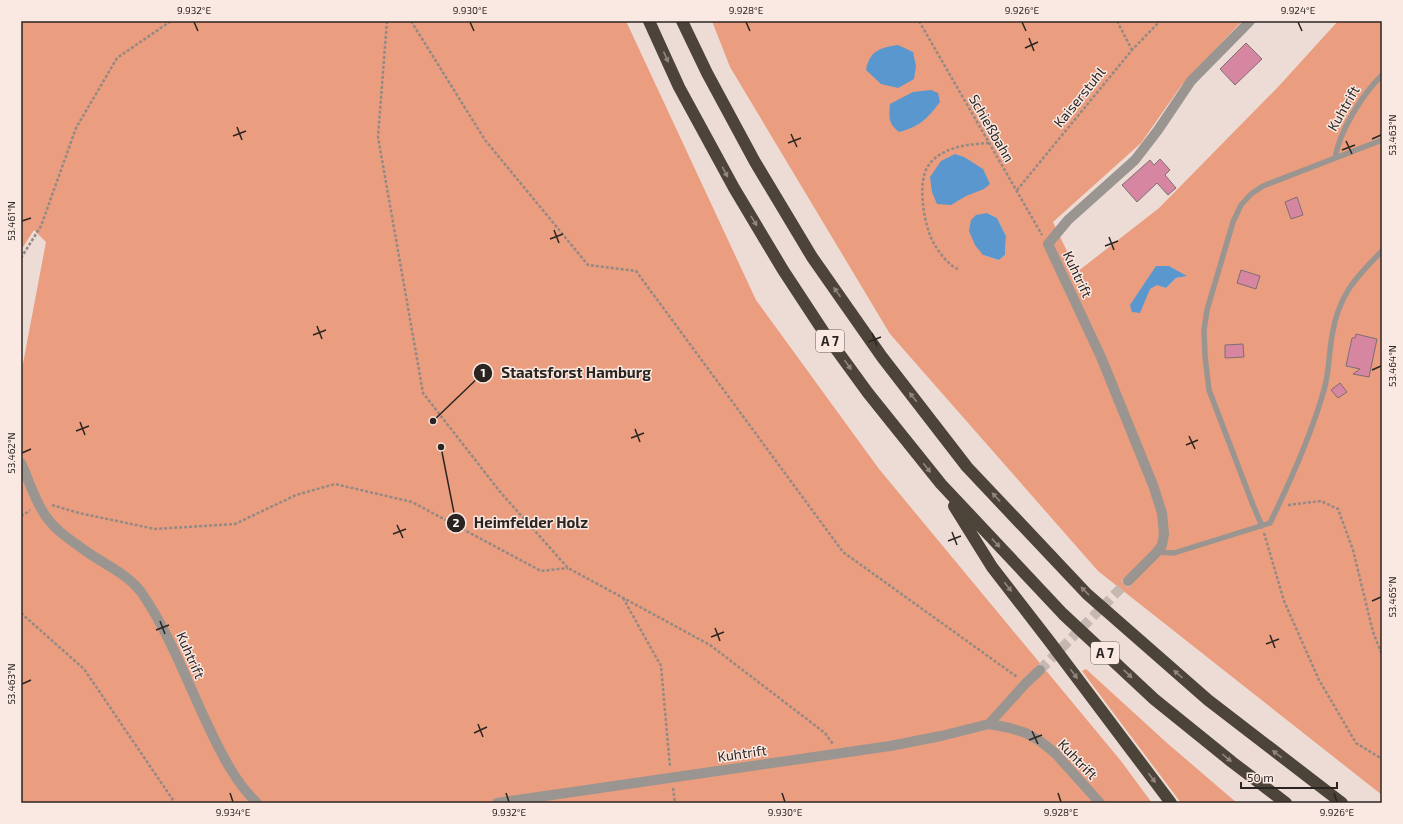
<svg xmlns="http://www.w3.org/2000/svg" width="1403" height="824" viewBox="0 0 1403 824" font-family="'Exo 2',sans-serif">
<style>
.green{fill:#ea9e7f;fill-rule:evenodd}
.water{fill:#5997ce}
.building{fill:#d686a1;stroke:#7d6e72}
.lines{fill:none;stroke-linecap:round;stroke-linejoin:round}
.minor-tunnel{stroke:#c5b7b1;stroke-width:10;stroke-dasharray:10 5;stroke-linecap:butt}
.path{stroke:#948984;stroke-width:2.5;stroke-dasharray:3 2;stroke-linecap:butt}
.service{stroke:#9a9590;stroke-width:5.5}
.minor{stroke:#9a9590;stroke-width:10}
.motorway{stroke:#4c4339;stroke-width:12}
.oneway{fill:#92857d}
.ticks{fill:none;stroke:#2b2522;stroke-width:1.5}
.labels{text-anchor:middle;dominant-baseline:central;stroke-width:3;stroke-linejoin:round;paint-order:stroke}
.shield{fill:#fae9e2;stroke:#69605c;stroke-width:1}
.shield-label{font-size:13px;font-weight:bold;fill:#2b2522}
.street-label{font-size:14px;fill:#2b2522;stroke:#fae9e2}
.leader{fill:none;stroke:#2b2522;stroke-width:1.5}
.callout-dot{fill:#2b2522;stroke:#fae9e2;stroke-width:1.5}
.mark-label{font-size:12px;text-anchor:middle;font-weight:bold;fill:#fff}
.callout-label{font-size:15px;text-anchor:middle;font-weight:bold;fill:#2b2522;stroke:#fae9e2;stroke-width:3;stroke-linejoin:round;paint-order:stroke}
.neatline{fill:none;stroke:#2b2522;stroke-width:1.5}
.ticks-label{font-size:10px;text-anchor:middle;fill:#2b2522}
</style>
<rect width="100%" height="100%" fill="#ecdcd5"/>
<path class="green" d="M21,21H626L756,300L879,469L1121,761L1152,803H21V374L46,242L34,230L21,250Z
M712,21H1242L1181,86L1141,143L1053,222L1077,272L1159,208L1278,87L1338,21H1382V795L1098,571L890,334L730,67ZM987,213L997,218L1006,236L1005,255L999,260L983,255ZM1169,266L1186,276L1176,278L1166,288L1157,284L1150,289Z
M1086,669L1167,743L1237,803H1181L1082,671Z"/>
<path class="water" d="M898,45L913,52L916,66L914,79L898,88L881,84L866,70C870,50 880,48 898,45Z
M931,90L938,93L940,102C927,119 919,127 899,132C888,123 889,118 890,104L913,92Z
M955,154L964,157L983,169L990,184L984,189L966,196L951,205L937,204L932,192L930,177L941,161Z
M987,213L997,218L1006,236L1005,255L999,260L983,255L975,245L969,231L971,220L976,215Z
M1156,266H1169L1187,276L1176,278L1166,288L1157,285L1150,289L1140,313L1132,312L1130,305Z"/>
<path class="building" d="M1246,43L1262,59L1235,85L1220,69Z
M1160,159L1170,170L1165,175L1176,188L1168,195L1157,183L1137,202L1122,185L1150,160L1154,165Z
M1297,197L1303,215L1291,219L1285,202Z
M1241,270L1260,276L1256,289L1237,283Z
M1356,334L1377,339L1369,377L1353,374L1360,369L1346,366L1352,338H1355Z
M1243,344L1244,357L1225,358V345Z
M1340,383L1347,392L1338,398L1331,390Z"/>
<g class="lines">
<path class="minor-tunnel" d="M1040,670L1128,581"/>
<path class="path" d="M387,21L378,137L423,393L501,493L568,568L710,645L825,733L833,744
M411,21L485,140L588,265L636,271L843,552L1017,677
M919,21L1042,235
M1117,21L1132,50
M1017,190L1132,50L1160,21
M21,258L41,226L76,128L117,58L171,21
M958,269C947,265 932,244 929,232C923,215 918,182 928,166C941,147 968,144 989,143
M52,505L79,513L155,529L235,524L296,495L335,484L412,502L541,571L568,568
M1288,505L1321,501L1338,509L1353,550L1373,632L1382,655
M21,516L28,512L30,510
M1264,533L1284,601L1319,680L1356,743L1382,759
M623,598L661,666L670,767
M21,613L84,669L175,803
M673,788L675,803"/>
<path class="service" d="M1335,158C1340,130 1362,95 1382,75
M1262,526L1253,505L1209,390L1205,356L1204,330L1207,310L1233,222L1241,205L1251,194L1263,186L1382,140
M1157,552L1174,553L1270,523C1291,480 1311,436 1324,390C1329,373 1329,353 1332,336C1338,296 1355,278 1382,251"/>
<path class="minor" d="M21,463C29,480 34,499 45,515C54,529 69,539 83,549C101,563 127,573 141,592C171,635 188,685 211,732C223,757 237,784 257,803
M1128,581L1157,552L1162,545L1164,534L1162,513L1153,485L1101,357L1048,244L1068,220L1135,160L1158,130L1191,81L1250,21
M989,724L1026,683L1040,670
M497,803L890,746L941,736L989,724L1010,728L1026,733L1040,741L1055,753L1100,803"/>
<path class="motorway" d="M649,21L679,87L734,188L783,270L825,334L868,393L941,484L1063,614L1154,699L1232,762L1286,803
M682,21L707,73L755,162L812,257L882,357L967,467L1087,594L1208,700L1342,803
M954,506L992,567L1050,642L1171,803"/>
</g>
<defs><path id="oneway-solid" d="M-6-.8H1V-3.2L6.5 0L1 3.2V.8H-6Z"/></defs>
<g class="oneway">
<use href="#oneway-solid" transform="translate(666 57) rotate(66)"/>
<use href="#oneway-solid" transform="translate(725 172) rotate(62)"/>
<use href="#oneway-solid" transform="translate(754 221) rotate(59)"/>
<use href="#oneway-solid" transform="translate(837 292) rotate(-125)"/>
<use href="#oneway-solid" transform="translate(848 365) rotate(54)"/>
<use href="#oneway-solid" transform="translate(913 397) rotate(-128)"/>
<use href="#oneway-solid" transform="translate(927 468) rotate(52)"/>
<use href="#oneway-solid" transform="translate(996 497) rotate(-133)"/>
<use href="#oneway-solid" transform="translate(996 543) rotate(47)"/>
<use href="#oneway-solid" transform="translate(1008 587) rotate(52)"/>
<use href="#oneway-solid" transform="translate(1085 591) rotate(-135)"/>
<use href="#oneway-solid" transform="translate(1074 674) rotate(53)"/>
<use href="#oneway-solid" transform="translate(1128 674) rotate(43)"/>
<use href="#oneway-solid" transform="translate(1178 674) rotate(-139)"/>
<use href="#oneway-solid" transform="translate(1277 754) rotate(-143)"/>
<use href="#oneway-solid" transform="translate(1227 758) rotate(39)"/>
<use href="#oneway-solid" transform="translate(1152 778) rotate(53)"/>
</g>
<path class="ticks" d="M194,22L198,31M470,22L474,31M746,22L750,31M1022,22L1026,31M1298,22L1302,31M1029,38L1034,51M1025,48L1038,42M237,127L242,140M791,134L797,147M233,136L246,131M1372,139L1381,135M1346,141L1352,154M788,143L801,138M1342,150L1355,145M22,221L31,218M554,230L559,243M1109,237L1114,250M550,239L563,234M1105,246L1118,241M317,326L322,339M872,333L877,346M313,335L326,330M868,342L881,337M1372,370L1381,366M80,422L85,435M635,429L640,442M76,431L89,426M1189,436L1195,449M631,438L644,433M1186,445L1198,440M22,453L31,449M397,525L403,538M952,532L957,545M393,534L406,529M948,541L961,536M1372,601L1381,597M160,621L165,634M715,628L720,641M156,630L169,625M1270,635L1275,648M711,637L724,632M1266,644L1279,639M22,684L31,680M478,724L483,737M1032,731L1038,744M474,733L487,727M1029,740L1042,735M230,793L233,802M506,793L509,802M782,793L785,802M1058,793L1061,802M1334,793L1337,802"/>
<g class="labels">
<g class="shield">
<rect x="816" y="330" width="28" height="22" rx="3"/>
<rect x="1091" y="642" width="28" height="22" rx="3"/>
</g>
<g class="shield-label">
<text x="830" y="341">A 7</text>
<text x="1105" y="653">A 7</text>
</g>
<g class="street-label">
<text transform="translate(1079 97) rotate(-51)">Kaiserstuhl</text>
<text transform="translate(1343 108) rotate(-60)">Kuhtrift</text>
<text transform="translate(992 128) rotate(60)">Schießbahn</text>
<text transform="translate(1078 274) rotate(65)">Kuhtrift</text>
<text transform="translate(191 655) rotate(66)">Kuhtrift</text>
<text transform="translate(742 753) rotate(-8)">Kuhtrift</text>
<text transform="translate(1078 759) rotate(46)">Kuhtrift</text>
</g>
</g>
<path class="leader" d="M433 421L483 373M441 447L456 523"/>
<g class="callout-dot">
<circle cx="433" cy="421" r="4"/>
<circle cx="441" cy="447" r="4"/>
<circle cx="483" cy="373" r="10"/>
<circle cx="456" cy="523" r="10"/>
</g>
<g class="mark-label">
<text x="483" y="377">1</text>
<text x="456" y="527">2</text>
</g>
<g class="callout-label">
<text x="576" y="378">Staatsforst Hamburg</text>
<text x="531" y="528">Heimfelder Holz</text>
</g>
<rect width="1403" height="824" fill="none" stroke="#fae9e2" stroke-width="44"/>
<path d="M1241 782v6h96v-6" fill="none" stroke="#2b2522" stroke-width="2"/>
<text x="1247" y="782" font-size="12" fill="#2b2522" stroke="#fae9e2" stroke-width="3" paint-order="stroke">50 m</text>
<rect x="22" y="22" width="1359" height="780" class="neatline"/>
<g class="ticks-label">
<text x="194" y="14">9.932°E</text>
<text x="470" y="14">9.930°E</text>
<text x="746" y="14">9.928°E</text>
<text x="1022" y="14">9.926°E</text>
<text x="1298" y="14">9.924°E</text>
<text transform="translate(1392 135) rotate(-90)" y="4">53.463°N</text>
<text transform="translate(11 221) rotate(-90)" y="4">53.461°N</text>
<text transform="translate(1392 366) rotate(-90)" y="4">53.464°N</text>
<text transform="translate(11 453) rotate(-90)" y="4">53.462°N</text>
<text transform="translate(1392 597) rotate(-90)" y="4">53.465°N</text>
<text transform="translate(11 684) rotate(-90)" y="4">53.463°N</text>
<text x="233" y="816">9.934°E</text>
<text x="509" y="816">9.932°E</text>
<text x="785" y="816">9.930°E</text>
<text x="1061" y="816">9.928°E</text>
<text x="1337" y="816">9.926°E</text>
</g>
</svg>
